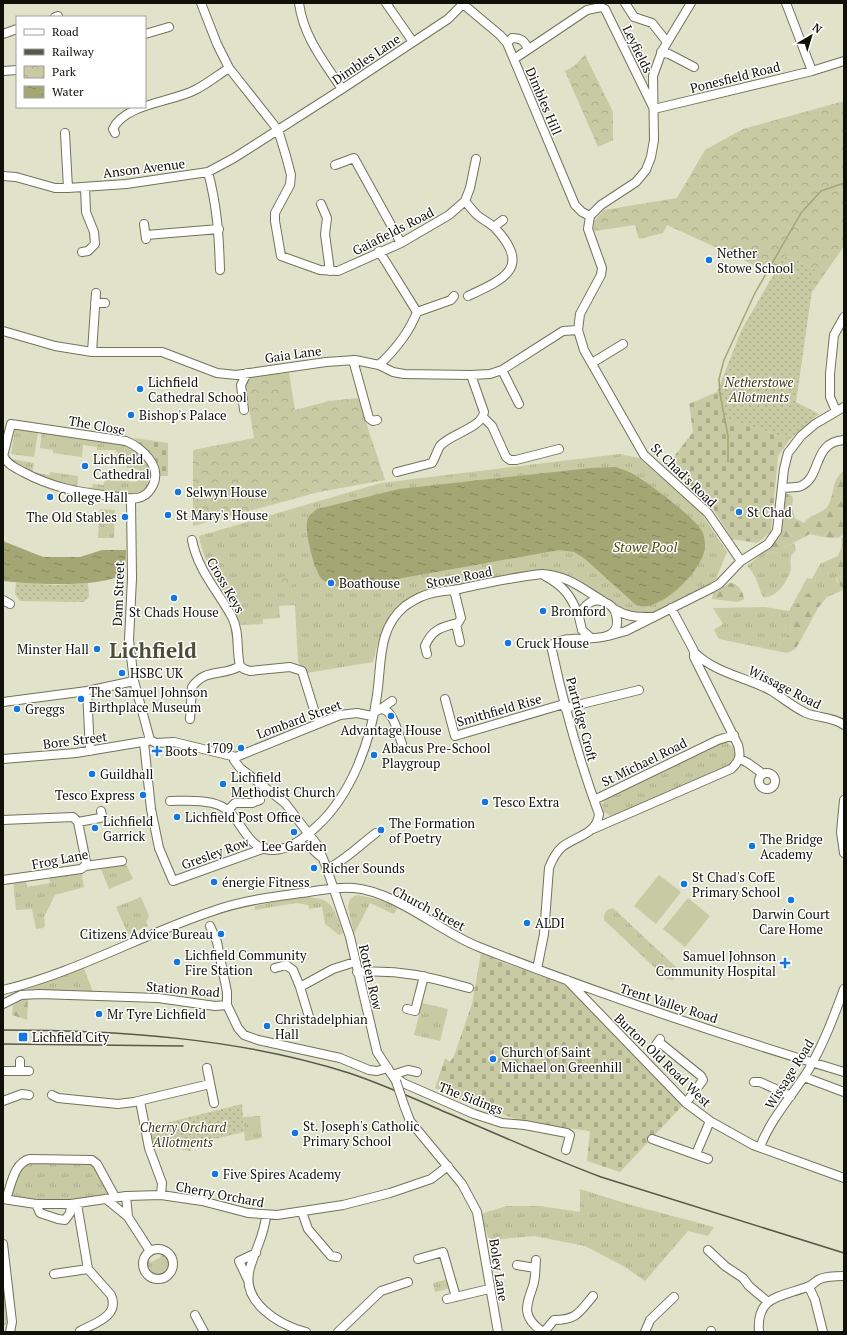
<svg xmlns="http://www.w3.org/2000/svg" width="847" height="1335" viewBox="0 0 847 1335" font-family="'PT Serif',serif">
<style>
.grass{fill:url(#grass-tufts)}
.forest{fill:url(#forest-firs)}
.cemetery{fill:url(#cemetery-stones)}
.park{fill:url(#park-crowns)}
.garden{fill:url(#garden-dots)}
.pitch{fill:#c7caa2}
.water{fill:url(#water-ripples)}
.lines{fill:none;stroke-linecap:round;stroke-linejoin:round}
.stream{stroke:#a4a674;stroke-width:1.5}
.minor-casing{stroke:#71735c;stroke-width:10}
.minor{stroke:#fff;stroke-width:8}
.rail{stroke:#565849;stroke-width:1.5}
.minor-bridge-casing{stroke:#71735c;stroke-width:10;stroke-linecap:butt}
.minor-bridge{stroke:#fff;stroke-width:8}
.poi-dot{fill:#1477e0;stroke:#fff;stroke-width:1.5}
.labels{text-anchor:middle;dominant-baseline:central;stroke-width:3;stroke-linejoin:round;paint-order:stroke}
.street-label{font-size:13px;fill:#0f1007;stroke:#fff}
.poi-label{font-size:13px;fill:#0f1007;stroke:#fff;text-anchor:start}
.park-label{font-size:13px;font-style:italic;fill:#383910;stroke:#fff}
.water-label{font-size:14px;font-style:italic;fill:#4a4b0e;stroke:#fff}
.town-label{font-size:21px;font-weight:bold;fill:#4c4d37;stroke:#fff}
</style>
<defs>
<pattern id="grass-tufts" width="24" height="20" patternUnits="userSpaceOnUse"><rect width="24" height="20" fill="#c7caa2"/><path d="M3 7l-1-3M5 7V3M7 7l1-3M15 17l-1-3M17 17v-4M19 17l1-3" fill="none" stroke="#aaac8a"/></pattern>
<pattern id="forest-firs" width="22" height="20" patternUnits="userSpaceOnUse"><rect width="22" height="20" fill="#c7caa2"/><path d="M5 1l3.5 6h-7zM16 11l3.5 6h-7z" fill="#aaac8a"/></pattern>
<pattern id="cemetery-stones" width="16" height="16" patternUnits="userSpaceOnUse"><rect width="16" height="16" fill="#c7caa2"/><path d="M2 7V4a2 2 0 0 1 4 0v3zM10 15v-3a2 2 0 0 1 4 0v3z" fill="#aaac8a"/></pattern>
<pattern id="park-crowns" width="20" height="18" patternUnits="userSpaceOnUse"><rect width="20" height="18" fill="#c7caa2"/><path d="M2 6a3 3 0 1 1 6 0M12 15a3 3 0 1 1 6 0" fill="none" stroke="#aaac8a"/></pattern>
<pattern id="garden-dots" width="8" height="8" patternUnits="userSpaceOnUse"><rect width="8" height="8" fill="#c7caa2"/><path d="M2 2h.1M6 6h.1" fill="none" stroke="#aaac8a" stroke-width="1.8" stroke-linecap="round"/></pattern>
<pattern id="water-ripples" width="26" height="14" patternUnits="userSpaceOnUse"><rect width="26" height="14" fill="#a4a674"/><path d="M2 4q2-2 4 0t4 0M15 11q2-2 4 0t4 0" fill="none" stroke="#84865d"/></pattern>
</defs>
<rect width="100%" height="100%" fill="#e0e2c9"/>
<path class="grass" d="M15,429L38,432L34,457L11,454Z
M42,430L125,443L139,451L151,465V483L141,493L118,494L87,491L88,487L92,488L93,484L104,485L105,479L136,482L141,473L138,469L127,468L128,463L114,461L118,453L115,450H97V447L83,445L82,457L53,453V450L40,448Z
M620,454L639,458L701,513L727,552L715,581L651,614C619,616 599,589 572,576C561,572 550,571 538,571L410,598C383,618 381,630 373,662L307,673L298,662L295,605L279,606L280,618L263,619V624L240,625C228,592 206,574 199,536L381,483Z
M11,459L34,463L32,474L11,460Z
M50,472L78,476L77,489L36,475V473L50,475Z
M100,509L115,510L114,538H98Z
M841,537L844,538V556L841,559L836,580L843,590L827,597L823,590L808,593C797,605 788,615 791,632L779,644L777,651L719,639L714,630L723,624L713,608L765,607L789,611L807,578L812,579L820,564L838,556L842,546Z
M794,543L796,550L791,556C790,560 791,565 791,569C788,581 776,599 763,597C757,584 758,577 747,566L768,549L769,552L772,553Z
M726,742L736,749L735,760L730,764L619,815L612,817L603,811L602,804L609,795L719,744Z
M122,863L126,864L133,879L109,889L100,867Z
M81,869L84,887L55,895L44,917L45,926L43,928L36,929L32,909L16,910L13,879L25,878L27,887L50,883L49,874Z
M357,895L382,900L398,907L394,914L370,903L354,934L348,907L350,899Z
M141,897L149,916L146,922L148,926L128,934L116,907Z
M298,897C332,897 332,903 343,933L339,935L325,924L322,907L309,909L308,905L296,903L255,910V906Z
M613,908L677,968L679,973L673,980L667,979L604,920C604,913 605,910 613,908Z
M83,966L93,992L24,989Z
M422,1003L448,1009L440,1041L414,1035Z
M260,1116L262,1138L245,1141L243,1117Z
M24,1163H93L110,1194C78,1200 44,1204 12,1197L11,1191Z
M580,1189L631,1205L714,1227L708,1236L688,1231L645,1281L625,1267L585,1246L534,1236L489,1240L481,1214L507,1206H540L580,1212Z
M161,1253L168,1258L169,1268L162,1275H155L147,1268V1260L152,1262L161,1257Z
M448,1279L451,1288L435,1292L433,1283Z
M3,1295L6,1301L8,1325L5,1324L3,1329Z"/>
<path class="forest" d="M844,470V534C835,542 820,536 810,534L778,551L772,553L769,552L768,549L774,542L785,494H789L793,497L792,508L795,518L804,523C811,513 824,514 829,504C835,491 831,482 844,470Z
M844,556V591C835,581 832,565 844,556Z
M730,583C738,583 743,591 744,599L738,602L712,599L713,593Z
M817,589L823,590L827,597L818,608L798,645C792,654 786,653 777,651L779,644L791,632C788,614 799,595 817,589Z
M26,996L63,998L64,999L28,998L27,1020L12,1015L13,1006Z"/>
<path class="cemetery" d="M717,392L726,419L790,439L778,456L771,532L757,543L732,539L712,507L686,482L666,467L693,432L689,404Z
M134,438L168,443V476H157L152,460Z
M481,953L499,961L564,984L684,1104L620,1172L587,1161L590,1131L529,1123L474,1105L435,1088L445,1058L450,1062L454,1056L472,1004Z"/>
<path class="park" d="M585,55L613,112V140L598,147L565,71L573,67Z
M844,101V246L810,295L815,269L785,255L774,274L667,225L663,233L639,239L635,225L594,231V221L604,210L677,198L705,150L743,129Z
M289,373L295,410L329,401L358,398L385,480L319,492L193,526V450L254,438L244,377Z
M288,573L295,583L285,590L279,580Z"/>
<path class="garden" d="M785,255L815,269L796,402L819,414L790,439L726,419L717,392L742,329Z
M16,582L56,585L88,583L89,596L84,602L20,601L15,594Z
M242,1104L244,1132L197,1143L191,1148L190,1151L153,1144L150,1127Z"/>
<path class="pitch" d="M659,875L681,892L656,924L634,906Z
M688,898L710,916L685,947L663,929Z"/>
<path class="water" d="M616,467C624,470 631,472 638,477C652,486 697,519 703,533C704,536 705,541 705,545C706,568 659,615 636,605L585,559L574,552L559,550L347,588C337,587 328,585 321,578C314,569 303,528 308,518C310,514 313,512 317,509L399,489L591,468Z
M3,541L43,557H80L102,550H126L125,572C108,589 29,584 3,581Z"/>
<g class="lines">
<path class="stream" d="M728,462V436L720,394L719,379L724,360L755,293L801,213L821,191L844,183"/>
<g class="minor-casing">
<path id="minor" d="M201,3L217,44L229,68L278,130L286,156L291,175L290,185L275,213V221L281,256L320,270L338,271L401,243L449,215L465,201L470,188L476,159
M299,3C303,36 324,62 342,89
M386,3L413,42
M625,3L634,17L652,23L667,42
M691,3L662,51L653,76L654,140L651,157L646,170L636,182L601,205L590,216L588,229L602,268L601,275L580,314L578,330L584,350L644,455L708,513L741,561
M786,3L812,71
M463,4L500,35L507,43L575,205L582,212L590,216
M55,17L58,16
M3,34L17,29
M145,34L169,27
M507,43L512,38C521,38 525,41 528,49
M661,52L669,54L694,67
M514,59L587,10L601,7L605,9L653,107
M3,71L17,70
M654,109L812,71L844,61
M65,133L68,188
M115,133L113,129C124,104 172,102 195,90C207,84 218,75 229,68
M335,165L354,158L401,243
M208,172C217,206 219,235 220,270
M3,176L16,177L55,188H68L126,184L208,172L234,158L342,89L448,19L464,3
M465,201C469,206 473,211 477,215C483,220 490,223 495,228C532,267 505,279 468,296
M321,204L327,218L325,234L330,271
M144,224L146,239
M494,227L503,220
M146,235L219,229
M82,252L88,251L95,244L94,232L86,212L85,187
M95,303H105
M417,312L451,300L454,296
M3,331L55,346L92,352H162L217,373L236,375L326,362L355,360L379,365L393,372L404,374L471,375L490,374L502,370L563,331L578,330
M92,352L96,293
M353,360L369,418L373,421L377,420
M592,363L623,344
M379,365C396,349 409,333 417,312L379,251
M502,370L519,404
M244,410L241,385L247,373
M836,411L830,397V374L834,335L844,317
M483,417L492,426L506,457L510,460H516L559,449
M3,456L11,424L126,441C142,448 162,466 153,485C151,489 148,494 143,496C135,501 120,497 110,496C78,492 53,488 23,472C16,468 6,464 3,455
M397,472L432,463C435,458 437,451 440,446C450,434 482,428 484,412L471,375
M782,488C788,487 796,488 801,486C822,477 812,442 844,440
M131,499L132,578L129,640L134,681L150,740
M192,540C198,571 218,591 232,617C240,632 236,650 240,666L244,669L250,671L290,667L302,671L316,716L320,722
M545,576C564,586 572,597 579,617
M3,600L10,604
M614,609C627,617 636,617 652,617
M456,624L460,642
M608,636L626,631L712,588L719,584L741,561L768,544L777,531L784,469L788,453L801,436L815,424L844,407
M694,652C715,673 745,677 770,690C782,697 793,707 806,713C818,718 834,717 844,725
M427,654L425,646C432,629 442,627 458,623L461,618L454,590
M87,691L90,751
M445,699L455,736L564,704
M3,702L87,691L134,681
M382,708L392,701
M565,708L639,690
M373,714C390,696 398,733 402,744
M190,719L192,687C206,667 223,677 240,666
M150,740L156,743L174,742L236,757
M144,742L151,809L159,848L173,881L265,848
M236,757L234,760L240,768L285,803L318,846L327,869L350,937L377,1052L396,1081
M236,757L340,715L357,713L372,716
M3,759L76,753L148,741
M740,759L748,763L763,774
M759 781a8 8 0 1 1 16 0a8 8 0 1 1-16 0Z
M594,800L718,740L734,735
M844,800L841,832L844,853
M170,801C186,801 206,799 221,806C243,817 245,851 274,850C291,849 304,838 316,827C351,796 371,741 377,695C382,663 377,629 405,606C411,602 417,598 423,596C434,591 448,591 459,589C487,583 514,577 542,574C569,576 581,588 603,601
M228,810L235,803H252L260,800
M3,820L73,817L78,822L100,818L102,815L101,811
M78,822L86,862L85,866
M593,829L731,769C740,761 741,756 738,745L694,657V651L671,608
M292,845L310,847L320,856
M327,869C343,862 361,844 376,833
M3,880L81,869L85,866L122,861
M210,926L217,942L227,992V1005L238,1028L244,1035L258,1040L340,1058L369,1070L377,1071L388,1068
M275,968L286,965L293,970L300,987
M537,969L544,934L549,868C552,860 555,853 562,847C575,836 597,835 599,814C579,760 564,706 552,650L553,644C559,641 565,639 571,639C587,637 624,644 616,615C615,609 610,604 604,602C592,597 583,606 579,617L582,630L591,638
M357,972C400,969 429,977 469,988
M567,980L686,1103L710,1121L753,1145L844,1178
M3,990C75,973 143,934 213,911C241,901 271,897 301,893C318,891 337,886 354,888C397,892 440,932 479,947C599,994 721,1035 844,1072
M3,1004L21,995L39,994L158,998L215,1006L227,1005
M407,1009L415,1011L424,976
M310,1020L300,987L333,969L355,962
M659,1042L701,1076L703,1080L686,1103
M653,1049L660,1039
M20,1061V1071
M207,1068L214,1103
M3,1071H29
M392,1075L408,1070L417,1072
M394,1076L403,1083L474,1114L502,1123L525,1125L567,1133L570,1135L566,1150
M804,1077L844,1092
M754,1082H760L791,1096
M52,1095L58,1098L118,1104L134,1102L210,1084
M3,1101L22,1094L29,1095
M140,1101L149,1148L162,1183L161,1195
M404,1105L410,1121L462,1184L477,1212L498,1332
M652,1139L708,1159
M760,1147C771,1118 793,1095 809,1069C824,1043 834,1016 844,989
M696,1154L710,1121
M126,1196L128,1217L150,1251
M3,1199L36,1204H71L126,1196L161,1195L202,1201L248,1213L277,1215L343,1205L390,1193L431,1179L448,1166
M6,1199C11,1186 14,1162 30,1159L92,1160L97,1164L115,1197
M106,1199L128,1217
M36,1204L40,1213L58,1219L65,1220L70,1213L71,1204
M77,1204L88,1269L111,1295C120,1316 95,1323 80,1331
M302,1212L308,1229L331,1256L337,1257
M266,1215C265,1234 255,1250 250,1268C240,1302 279,1325 306,1332
M3,1244L12,1322L10,1332
M143 1264a15 15 0 1 1 30 0a15 15 0 1 1-30 0Z
M708,1250L725,1266L743,1278L749,1286L768,1302
M418,1259L443,1252L456,1297
M536,1260C535,1269 536,1277 533,1286C526,1306 521,1317 543,1332
M517,1265L535,1268
M54,1274L88,1269
M248,1280L239,1261L256,1253
M809,1287L815,1300L823,1332
M447,1299L489,1289
M195,1315L204,1332
M338,1332L381,1291L408,1282
M544,1332L554,1320C576,1320 579,1313 593,1296
M645,1332L650,1320L674,1297
M711,1332V1331
M759,1332C756,1296 780,1297 807,1287C812,1286 815,1281 820,1279C827,1276 836,1276 844,1276"/>
</g>
<use href="#minor" class="minor"/>
<path class="rail" d="M3,1030C118,1030 239,1038 349,1073C382,1084 413,1098 445,1112C497,1134 548,1157 601,1177L844,1253
M3,1044L183,1046"/>
<g class="minor-bridge-casing">
<path id="minor-bridge" d="M396,1081L404,1105"/>
</g>
<use href="#minor-bridge" class="minor-bridge"/>
</g>
<g class="poi-dot">
<circle cx="709" cy="260" r="4"/>
<circle cx="140" cy="389" r="4"/>
<circle cx="131" cy="415" r="4"/>
<circle cx="85" cy="466" r="4"/>
<circle cx="178" cy="492" r="4"/>
<circle cx="50" cy="497" r="4"/>
<circle cx="739" cy="512" r="4"/>
<circle cx="168" cy="515" r="4"/>
<circle cx="125" cy="517" r="4"/>
<circle cx="331" cy="583" r="4"/>
<circle cx="174" cy="598" r="4"/>
<circle cx="543" cy="611" r="4"/>
<circle cx="508" cy="643" r="4"/>
<circle cx="97" cy="649" r="4"/>
<circle cx="122" cy="673" r="4"/>
<circle cx="81" cy="699" r="4"/>
<circle cx="17" cy="709" r="4"/>
<circle cx="391" cy="716" r="4"/>
<circle cx="241" cy="748" r="4"/>
<path d="M155 745h4v4h4v4h-4v4h-4v-4h-4v-4h4z"/>
<circle cx="374" cy="755" r="4"/>
<circle cx="92" cy="774" r="4"/>
<circle cx="223" cy="784" r="4"/>
<circle cx="143" cy="795" r="4"/>
<circle cx="485" cy="802" r="4"/>
<circle cx="177" cy="817" r="4"/>
<circle cx="95" cy="828" r="4"/>
<circle cx="381" cy="830" r="4"/>
<circle cx="294" cy="832" r="4"/>
<circle cx="752" cy="846" r="4"/>
<circle cx="314" cy="868" r="4"/>
<circle cx="214" cy="882" r="4"/>
<circle cx="684" cy="884" r="4"/>
<circle cx="791" cy="900" r="4"/>
<circle cx="527" cy="923" r="4"/>
<circle cx="221" cy="934" r="4"/>
<circle cx="177" cy="962" r="4"/>
<path d="M783 957h4v4h4v4h-4v4h-4v-4h-4v-4h4z"/>
<circle cx="99" cy="1014" r="4"/>
<circle cx="267" cy="1026" r="4"/>
<rect x="18" y="1032" width="10" height="10" rx="2"/>
<circle cx="493" cy="1059" r="4"/>
<circle cx="295" cy="1133" r="4"/>
<circle cx="215" cy="1174" r="4"/>
</g>
<g class="labels">
<g class="street-label">
<text transform="translate(638 49) rotate(64)">Leyfields</text>
<text transform="translate(366 59) rotate(-34)">Dimbles Lane</text>
<text transform="translate(735 77) rotate(-14)">Ponesfield Road</text>
<text transform="translate(544 101) rotate(67)">Dimbles Hill</text>
<text transform="translate(144 168) rotate(-7)">Anson Avenue</text>
<text transform="translate(393 231) rotate(-27)">Gaiafields Road</text>
<text transform="translate(293 354) rotate(-8)">Gaia Lane</text>
<text transform="translate(97 425) rotate(10)">The Close</text>
<text transform="translate(684 475) rotate(44)">St Chad's Road</text>
<text transform="translate(459 577) rotate(-11)">Stowe Road</text>
<text transform="translate(226 585) rotate(60)">Cross Keys</text>
<text transform="translate(118 594) rotate(-88)">Dam Street</text>
<text transform="translate(785 687) rotate(27)">Wissage Road</text>
<text transform="translate(499 710) rotate(-16)">Smithfield Rise</text>
<text transform="translate(299 719) rotate(-20)">Lombard Street</text>
<text transform="translate(582 719) rotate(75)">Partridge Croft</text>
<text transform="translate(75 740) rotate(-7)">Bore Street</text>
<text transform="translate(644 762) rotate(-26)">St Michael Road</text>
<text transform="translate(215 853) rotate(-20)">Gresley Row</text>
<text transform="translate(60 859) rotate(-11)">Frog Lane</text>
<text transform="translate(429 908) rotate(28)">Church Street</text>
<text transform="translate(371 977) rotate(77)">Rotten Row</text>
<text transform="translate(183 989) rotate(5)">Station Road</text>
<text transform="translate(669 1003) rotate(18)">Trent Valley Road</text>
<text transform="translate(663 1060) rotate(44)">Burton Old Road West</text>
<text transform="translate(789 1074) rotate(-58)">Wissage Road</text>
<text transform="translate(471 1098) rotate(21)">The Sidings</text>
<text transform="translate(220 1194) rotate(11)">Cherry Orchard</text>
<text transform="translate(499 1270) rotate(81)">Boley Lane</text>
</g>
<g class="poi-label">
<text x="717" y="253">Nether<tspan x="717" dy="15">Stowe School</tspan></text>
<text x="148" y="382">Lichfield<tspan x="148" dy="15">Cathedral School</tspan></text>
<text x="139" y="415">Bishop's Palace</text>
<text x="93" y="459">Lichfield<tspan x="93" dy="15">Cathedral</tspan></text>
<text x="186" y="492">Selwyn House</text>
<text x="58" y="497">College Hall</text>
<text x="747" y="512">St Chad</text>
<text x="176" y="515">St Mary's House</text>
<text x="117" y="517" text-anchor="end">The Old Stables</text>
<text x="339" y="583">Boathouse</text>
<text x="551" y="611">Bromford</text>
<text x="174" y="612" text-anchor="middle">St Chads House</text>
<text x="516" y="643">Cruck House</text>
<text x="89" y="649" text-anchor="end">Minster Hall</text>
<text x="130" y="673">HSBC UK</text>
<text x="89" y="692">The Samuel Johnson<tspan x="89" dy="15">Birthplace Museum</tspan></text>
<text x="25" y="709">Greggs</text>
<text x="391" y="730" text-anchor="middle">Advantage House</text>
<text x="233" y="748" text-anchor="end">1709</text>
<text x="382" y="748">Abacus Pre-School<tspan x="382" dy="15">Playgroup</tspan></text>
<text x="165" y="751">Boots</text>
<text x="100" y="774">Guildhall</text>
<text x="231" y="777">Lichfield<tspan x="231" dy="15">Methodist Church</tspan></text>
<text x="135" y="795" text-anchor="end">Tesco Express</text>
<text x="493" y="802">Tesco Extra</text>
<text x="185" y="817">Lichfield Post Office</text>
<text x="103" y="821">Lichfield<tspan x="103" dy="15">Garrick</tspan></text>
<text x="389" y="823">The Formation<tspan x="389" dy="15">of Poetry</tspan></text>
<text x="760" y="839">The Bridge<tspan x="760" dy="15">Academy</tspan></text>
<text x="294" y="846" text-anchor="middle">Lee Garden</text>
<text x="322" y="868">Richer Sounds</text>
<text x="692" y="877">St Chad's CofE<tspan x="692" dy="15">Primary School</tspan></text>
<text x="222" y="882">énergie Fitness</text>
<text x="791" y="914" text-anchor="middle">Darwin Court<tspan x="791" dy="15">Care Home</tspan></text>
<text x="535" y="923">ALDI</text>
<text x="213" y="934" text-anchor="end">Citizens Advice Bureau</text>
<text x="185" y="955">Lichfield Community<tspan x="185" dy="15">Fire Station</tspan></text>
<text x="776" y="956" text-anchor="end">Samuel Johnson<tspan x="776" dy="15">Community Hospital</tspan></text>
<text x="107" y="1014">Mr Tyre Lichfield</text>
<text x="275" y="1019">Christadelphian<tspan x="275" dy="15">Hall</tspan></text>
<text x="32" y="1037">Lichfield City</text>
<text x="501" y="1052">Church of Saint<tspan x="501" dy="15">Michael on Greenhill</tspan></text>
<text x="303" y="1126">St. Joseph's Catholic<tspan x="303" dy="15">Primary School</tspan></text>
<text x="223" y="1174">Five Spires Academy</text>
</g>
<g class="park-label">
<text x="759" y="382">Netherstowe<tspan x="759" dy="15">Allotments</tspan></text>
<text x="183" y="1127">Cherry Orchard<tspan x="183" dy="15">Allotments</tspan></text>
</g>
<g class="water-label">
<text x="645" y="546">Stowe Pool</text>
</g>
<g class="town-label">
<text x="153" y="650">Lichfield</text>
</g>
</g>
<rect width="847" height="1335" fill="none" stroke="#0f1007" stroke-width="8"/>
<rect x="16" y="16" width="130" height="92" fill="#ffffff" stroke="#9f9f9c"/>
<rect x="24" y="29" width="20" height="6" fill="#ffffff" stroke="#9f9f9c"/>
<text x="52" y="36" font-size="12" fill="#0f1007">Road</text>
<rect x="24" y="49" width="20" height="6" fill="#565849" stroke="#9f9f9c"/>
<text x="52" y="56" font-size="12" fill="#0f1007">Railway</text>
<rect x="24" y="66" width="20" height="12" fill="url(#park-crowns)" stroke="#9f9f9c"/>
<text x="52" y="76" font-size="12" fill="#0f1007">Park</text>
<rect x="24" y="86" width="20" height="12" fill="url(#water-ripples)" stroke="#9f9f9c"/>
<text x="52" y="96" font-size="12" fill="#0f1007">Water</text>
<g transform="translate(811 36) rotate(38)" stroke="#ffffff" stroke-width="3" paint-order="stroke">
<path d="M0-3L7 15L0 10L-7 15Z" fill="#0f1007"/>
<text y="-6" font-size="11" font-weight="bold" text-anchor="middle" fill="#0f1007">N</text>
</g>
</svg>
